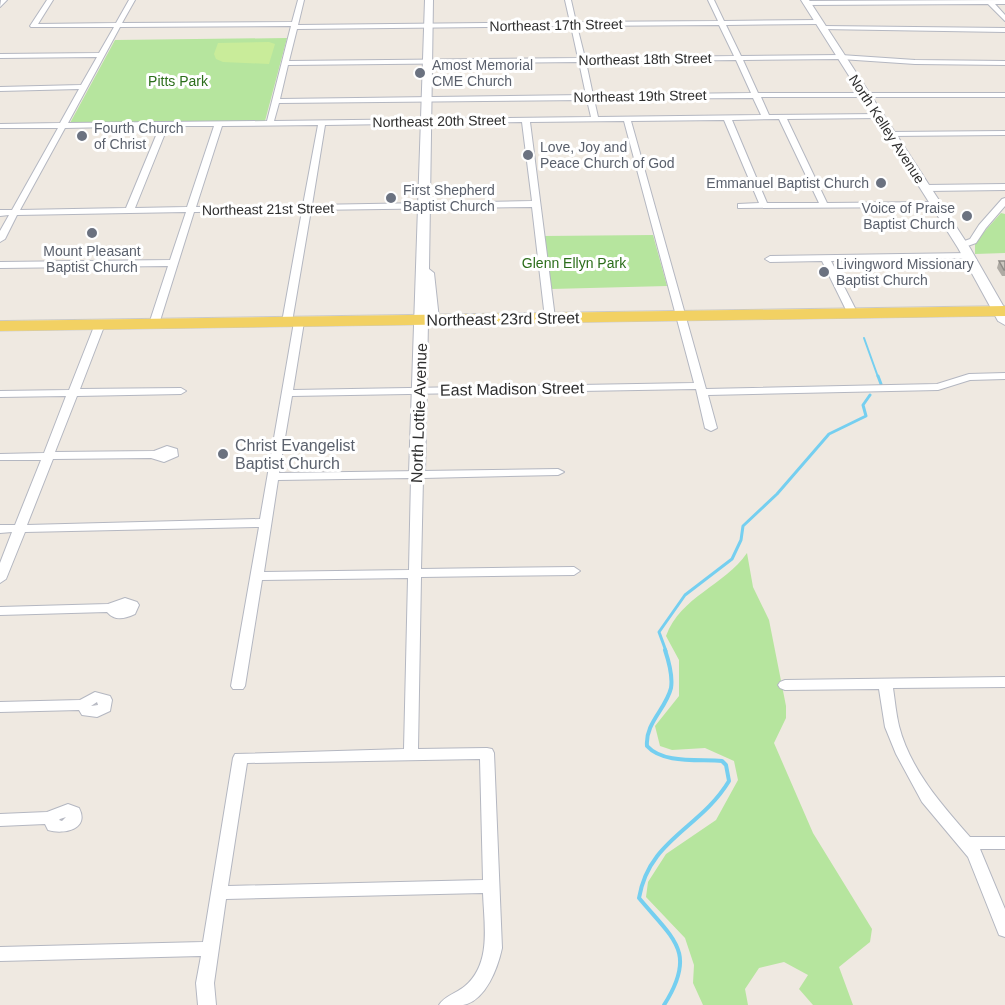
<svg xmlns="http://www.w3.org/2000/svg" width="1005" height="1005" viewBox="0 0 1005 1005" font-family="Helvetica,sans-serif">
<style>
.green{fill:#b6e59e}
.pitch{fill:#c9ec9a}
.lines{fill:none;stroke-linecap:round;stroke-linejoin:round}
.stream-far2{stroke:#75cff0;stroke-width:2}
.stream-far1{stroke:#75cff0;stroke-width:3}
.stream{stroke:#75cff0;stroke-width:4}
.street-casing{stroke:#b4b7c1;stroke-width:2}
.secondary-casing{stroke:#b4b7c1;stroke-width:2}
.primary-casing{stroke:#c9c9c9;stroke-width:1}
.street{fill:#fff;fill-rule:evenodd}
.secondary{fill:#fff;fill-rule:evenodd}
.primary{fill:#f2d163;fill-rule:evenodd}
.wall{fill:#afaba4}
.building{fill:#cbc7bf;stroke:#8e8b86;stroke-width:1.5}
.worship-dot{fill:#6b7280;stroke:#fff;stroke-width:2}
.labels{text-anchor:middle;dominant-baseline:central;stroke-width:6;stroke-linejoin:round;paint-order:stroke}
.far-street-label{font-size:14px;fill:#2e2e2e;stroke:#fff}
.far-worship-label{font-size:14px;fill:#5b616d;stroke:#fff;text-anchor:start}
.far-park-label{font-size:14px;fill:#2c6e1b;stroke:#fff}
.street-label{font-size:16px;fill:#2e2e2e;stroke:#fff}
.worship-label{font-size:16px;fill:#5b616d;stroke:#fff;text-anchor:start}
</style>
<rect width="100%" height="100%" fill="#efe9e1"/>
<path class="green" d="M287,38L265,121L70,123L115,40Z
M1001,213L1005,214V253L975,254V242Z
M653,235L667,286L551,289L544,236Z
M747,553L753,587L769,620L786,706V718L774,743L813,833L872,929L870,942L839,967L853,1005H813L799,989L808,975L784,962L759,968L745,989L748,1005H703L693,983L694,965L685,938L646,897L648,882L666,854L716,820L738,780L734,761L705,748L672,750L660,746L655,726L679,696V660L666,636C681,596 724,586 747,553Z"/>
<path class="pitch" d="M269,42L275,44L269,64L223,62L216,59L214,54L218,43Z"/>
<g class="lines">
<path class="stream-far2" d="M864,338L878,377"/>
<path class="stream-far1" d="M878,376L881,384
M666,651L659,632L685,595L732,559L741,540L743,526L777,494L829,434L866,416L863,405L870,395"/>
<path class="stream" d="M664,1005C698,952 673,939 639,898C649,839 700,829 729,781L726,765L722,761C699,759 663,764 647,746C645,723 666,709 671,688C673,676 669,662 665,650"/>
<g class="street-casing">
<path id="street" d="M1,0H7L0,7Z
M47,0H53L38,24L116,23L129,0H135L122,23L292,22L298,0H304L298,25L570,22L565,0H571L576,22L718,21L708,0H714L724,21L819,20L822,22L819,24L726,25L741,56L841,55L915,60L1005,61V65L915,64L841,59L743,60L758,93H1005V97H761L769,115L879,114L883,116L879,118L787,119L827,203L939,202V206L936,207L738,208V204L759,203L724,120L631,121L706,389L937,384L969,374L1005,373V379L970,380L938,390L708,395L717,428L711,431L705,428L696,389L292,396L279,473L558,469L564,472L558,475L423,478L421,569L574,567L580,571L574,575L421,577L418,749L487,748L492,749L494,753L502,948C498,967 486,1001 463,1005C456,1005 447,1005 439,1005C444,996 457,993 465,986C492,963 484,924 483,893L226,899L214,983L216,1005H198L196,983L201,956L0,961V947L203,942L233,758L235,754L404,749L408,578L262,580L245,686L243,689H233L231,686L259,527L25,532L6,579L0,583V563L12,532L0,533V525H15L41,460H0V454L44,453L66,396L0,397V391L69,390L95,324L100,321L105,324L80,389L181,388L186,391L181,394L77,396L55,452L154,451L167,446L177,449L178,456L164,462L151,458L53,459L27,525L260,519L294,322L299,319L304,322L293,390L694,383L624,121L530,122L555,318L554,320H546L545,318L532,207L311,210L292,322L287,325L282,322L302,211L194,212L159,324L154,327L149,324L168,266L0,268V262L170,260L186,212L17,215L5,239L0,242V231L9,215L0,216V210H12L58,128H0V124L60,123L79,89L0,91V87L81,85L97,57L0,58V54L99,53L114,27H31L30,26ZM719,25L734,56L585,58L577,26ZM291,26L267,121L68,123L120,27ZM571,26L578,58L289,61L297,29ZM736,60L751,93L593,95L586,62ZM579,62L586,95L280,99L288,65ZM753,98L761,115L598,117L594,99ZM587,100L591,117L274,121L279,103ZM779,119L819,203H767L732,120ZM522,122L532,201L312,205L325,125ZM318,125L303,205L196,207L222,126ZM160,126L126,208L20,210L65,128ZM168,126H214L187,207L135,208ZM411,478L409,570L264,572L278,480ZM480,759L483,880L228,886L247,763Z
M1005,0V4H995L1005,15V21L988,4L806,5L803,3L806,1Z
M823,26L1005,28V32L821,29V27Z
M1005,131V135L890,136L886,134L890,132Z
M1005,184V190L926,191L922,188L926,185Z
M1005,198V206L986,228L976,243L962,248L959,247V243L970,239L979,225L1002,199Z
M969,253L972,254V258L831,261L858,314L853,317L848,314L822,261L770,262L765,259L770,256Z
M125,598L137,602L139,605L135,614C124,619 115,621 107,612L0,615V607L108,604Z
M1005,677V687L893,688C895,701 896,714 899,726C910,769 941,804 970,837H1005V849H980L1005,909V937L999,935L997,930L968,857L922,802L896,754L885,727L879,689L785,690L780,688L778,685L780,682L785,680Z
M95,692L110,696L112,700L110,711L97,717L82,715L79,710L0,712V702L80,700ZM97,702L98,705L91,706Z
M68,804L79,808C90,829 64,835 48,830L45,824L0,826V814L47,812ZM66,817L62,821L59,820L60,819Z"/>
</g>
<g class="secondary-casing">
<path id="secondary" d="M425,0H433L429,269L434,273L439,319L437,322H428L425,474L417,479L409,474Z
M801,0H809L970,248L1005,309V325L998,321L958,248Z"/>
</g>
<g class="primary-casing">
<path id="primary" d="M1005,306V316L0,331V321Z"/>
</g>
<use href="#street" class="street"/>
<use href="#secondary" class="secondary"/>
<use href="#primary" class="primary"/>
</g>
<path class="wall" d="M999,261H1005V276H1002L997,268Z"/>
<path class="building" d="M999,261H1005V270H1004Z"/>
<g class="worship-dot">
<circle cx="420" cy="73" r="6"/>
<circle cx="82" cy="136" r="6"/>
<circle cx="528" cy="155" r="6"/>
<circle cx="881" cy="183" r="6"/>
<circle cx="391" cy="198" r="6"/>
<circle cx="967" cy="216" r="6"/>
<circle cx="92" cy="233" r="6"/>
<circle cx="824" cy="272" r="6"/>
<circle cx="223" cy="454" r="6"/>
</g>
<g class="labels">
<g class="far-street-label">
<text transform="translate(556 25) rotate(-1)">Northeast 17th Street</text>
<text transform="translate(645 59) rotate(-1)">Northeast 18th Street</text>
<text transform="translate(640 96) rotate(-1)">Northeast 19th Street</text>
<text transform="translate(439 121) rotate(-1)">Northeast 20th Street</text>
<text transform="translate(887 129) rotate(57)">North Kelley Avenue</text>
<text transform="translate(268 209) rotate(-1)">Northeast 21st Street</text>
</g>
<g class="far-worship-label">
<text x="432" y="65">Amost Memorial<tspan x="432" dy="16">CME Church</tspan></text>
<text x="94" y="128">Fourth Church<tspan x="94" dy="16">of Christ</tspan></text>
<text x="540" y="147">Love, Joy and<tspan x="540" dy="16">Peace Church of God</tspan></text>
<text x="869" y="183" text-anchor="end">Emmanuel Baptist Church</text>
<text x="403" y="190">First Shepherd<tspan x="403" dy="16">Baptist Church</tspan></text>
<text x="955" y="208" text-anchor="end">Voice of Praise<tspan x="955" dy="16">Baptist Church</tspan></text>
<text x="92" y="251" text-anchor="middle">Mount Pleasant<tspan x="92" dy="16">Baptist Church</tspan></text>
<text x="836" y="264">Livingword Missionary<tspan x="836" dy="16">Baptist Church</tspan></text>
</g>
<g class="far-park-label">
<text x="178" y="81">Pitts Park</text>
<text x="574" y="263">Glenn Ellyn Park</text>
</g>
<g class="street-label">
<text transform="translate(503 319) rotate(-1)">Northeast 23rd Street</text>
<text transform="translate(512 389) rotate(-1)">East Madison Street</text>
<text transform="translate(419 413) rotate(-88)">North Lottie Avenue</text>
</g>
<g class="worship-label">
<text x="235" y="445">Christ Evangelist<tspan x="235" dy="18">Baptist Church</tspan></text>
</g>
</g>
</svg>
